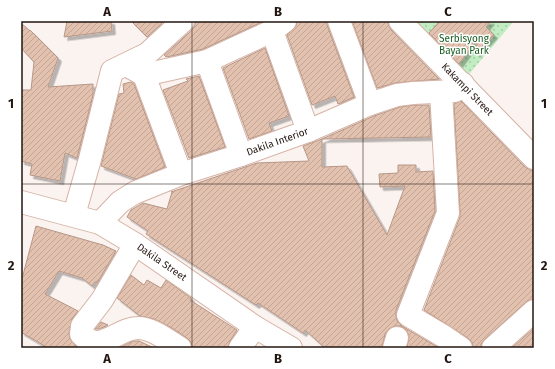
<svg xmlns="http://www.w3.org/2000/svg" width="555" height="369" viewBox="0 0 555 369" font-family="'Fira Sans',sans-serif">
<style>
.park{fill:url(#park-dots)}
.building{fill:url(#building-hatch);stroke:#b79787;filter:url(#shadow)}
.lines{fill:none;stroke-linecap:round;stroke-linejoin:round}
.minor-casing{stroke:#d6b3a5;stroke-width:24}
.minor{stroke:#fff;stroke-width:22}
.grid{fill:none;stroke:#231611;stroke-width:1;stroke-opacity:0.55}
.labels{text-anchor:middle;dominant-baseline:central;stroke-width:3;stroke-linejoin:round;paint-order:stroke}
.park-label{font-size:10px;fill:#195d22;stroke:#fff}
.street-label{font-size:10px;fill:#231611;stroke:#fff}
.neatline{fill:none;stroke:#231611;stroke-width:1.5}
.grid-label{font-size:13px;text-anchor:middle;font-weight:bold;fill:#231611}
</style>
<defs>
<pattern id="park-dots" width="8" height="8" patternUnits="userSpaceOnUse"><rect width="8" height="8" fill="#c2edc2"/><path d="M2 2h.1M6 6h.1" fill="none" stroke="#a6caa6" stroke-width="1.8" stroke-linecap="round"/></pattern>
<pattern id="building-hatch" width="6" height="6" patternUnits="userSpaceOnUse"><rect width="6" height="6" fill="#e2c1af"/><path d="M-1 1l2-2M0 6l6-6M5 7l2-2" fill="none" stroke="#c2a596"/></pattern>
<filter id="shadow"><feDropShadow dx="3.5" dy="3.5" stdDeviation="0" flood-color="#0004"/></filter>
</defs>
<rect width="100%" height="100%" fill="#fbf3f0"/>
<path class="park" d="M408,21H514L465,79Z"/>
<path class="building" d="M67,21H111L112,31L64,37Z
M131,21H164L147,37Z
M195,21H264L203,49L166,57L164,55L192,30L195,25Z
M297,21H327V25L354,97L338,104L335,96L312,105L287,35L296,26Z
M352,21H387L391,30L439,79L395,83L377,88Z
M440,21H491L486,27L494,35L476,54V41L459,64L429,33Z
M21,23L30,31V30L58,58L48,87L93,84V95L77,158L65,153L60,181L30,175L32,164L21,161V90H31L34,62L21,48Z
M265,48L289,116L269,123L272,131L249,139L223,68Z
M199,76L225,147L189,158L163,90L188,81L186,79Z
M131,82L134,84L165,167L136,179L101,166L119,94L124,93L123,84Z
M461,101L525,167L530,170H534V299L526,302L485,339L481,344V348H473L472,342L468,338L424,310L460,217V212L454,104Z
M414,105H429L431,137L322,139L374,116L400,107Z
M322,139V167L347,166L387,235L405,186L380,187L379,174L398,173V165H416V172L433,171L435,211L396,310V316L397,321L402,326L439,348H407L409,336L406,330L401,326H395L389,329L385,334L382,348H325L305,330L303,333L258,303L256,305L146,234L148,231L127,217L131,210L143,203L167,209L172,192H171L257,163L309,161L303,146Z
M36,226L103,245L116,251L97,283L95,282L92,286L82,278L59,271L45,294L78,311L72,319L69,333L70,339L78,348H48L21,332V279L23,275Z
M131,275L144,285L147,280L161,288L166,280L191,298L190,300L237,330L230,341L228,348H192L191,342L187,338L172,328L154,319L140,316L117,298Z
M101,322L108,325L99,329H95Z
M534,328V348H512Z
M133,341H139L154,348H119Z"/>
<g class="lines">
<g class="minor-casing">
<g id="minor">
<path d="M339,21L370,104"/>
<path id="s1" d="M400,21L534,158"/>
<path d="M272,31L308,131"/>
<path d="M207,61L241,155"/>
<path d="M126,65L144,75L207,61L272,31L285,21"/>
<path d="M144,75L181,174"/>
<path d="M441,92L448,213L408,315L445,337L461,348"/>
<path id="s2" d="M21,202L100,223L135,244L255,327L291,348"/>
<path d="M74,215L90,159L112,71L147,54L183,21"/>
<path id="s3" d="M100,223L120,202L134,193L181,174L241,155L308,131L370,104L397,95L413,93L455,91L463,84"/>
<path d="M135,244L102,300L82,326L81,334C100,355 117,328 138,328C153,328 168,341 180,348"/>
<path d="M240,348L255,327"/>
<path d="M394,348L397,338"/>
<path d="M493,348L534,311"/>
</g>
</g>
<use href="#minor" class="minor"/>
</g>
<path class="grid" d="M192,21V348M363,21V348M21,184H534"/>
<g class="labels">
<g class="park-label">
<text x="464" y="39">Serbisyong<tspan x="464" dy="12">Bayan Park</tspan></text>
</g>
<g class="street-label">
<text stroke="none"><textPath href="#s1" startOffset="96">Kakampi Street</textPath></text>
<text stroke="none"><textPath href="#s3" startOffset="198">Dakila Interior</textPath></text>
<text stroke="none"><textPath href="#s2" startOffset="155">Dakila Street</textPath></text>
</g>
</g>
<rect width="555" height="369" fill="none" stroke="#ffffff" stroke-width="44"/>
<rect x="22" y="22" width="511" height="325" class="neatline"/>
<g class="grid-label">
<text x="107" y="16">A</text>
<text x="278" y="16">B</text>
<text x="448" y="16">C</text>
<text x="11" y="108">1</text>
<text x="544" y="108">1</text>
<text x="11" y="270">2</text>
<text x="544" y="270">2</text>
<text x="107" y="363">A</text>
<text x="278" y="363">B</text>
<text x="448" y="363">C</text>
</g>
</svg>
